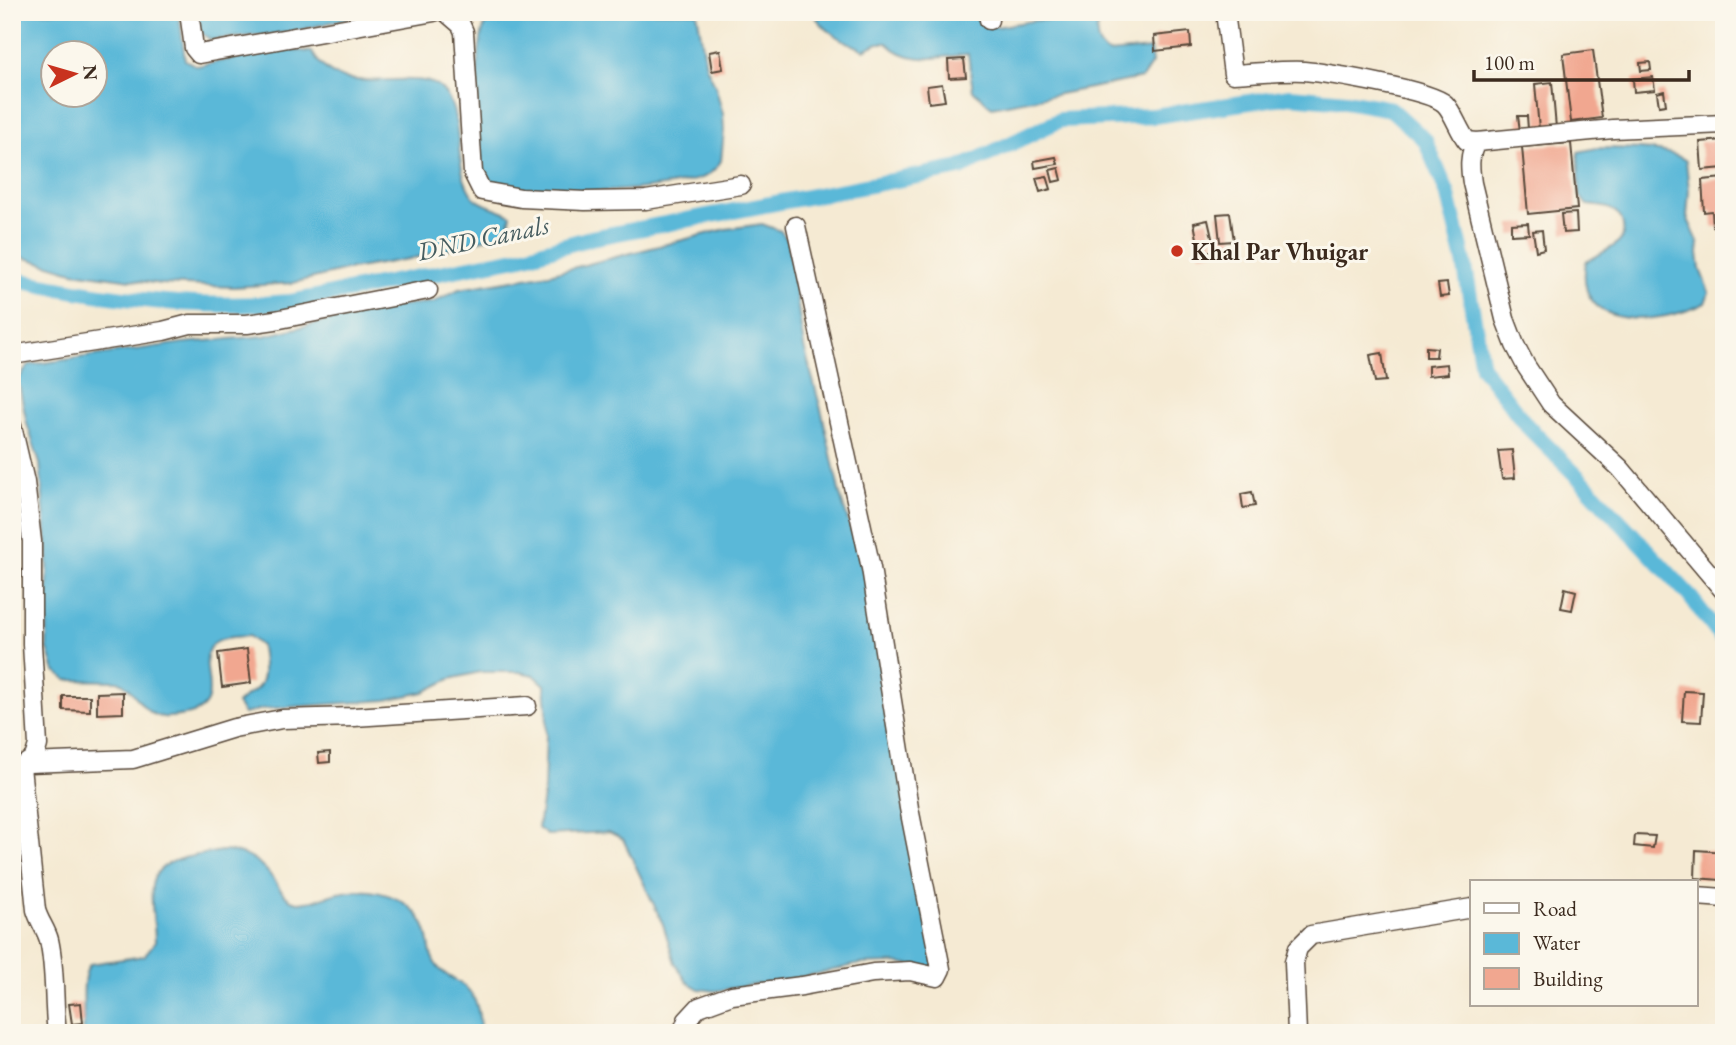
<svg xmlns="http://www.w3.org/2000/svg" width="1736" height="1045" viewBox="0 0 1736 1045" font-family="'EB Garamond',serif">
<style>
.water{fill:#5ab8d8;stroke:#4a717b;stroke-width:2;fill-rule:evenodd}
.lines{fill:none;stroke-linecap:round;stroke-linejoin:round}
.canal{stroke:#5ab8d8;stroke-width:16}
.building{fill:#f1a790}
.minor-casing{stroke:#574739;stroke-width:21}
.minor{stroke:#fff;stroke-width:18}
.poi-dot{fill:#c8321e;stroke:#fbf7ec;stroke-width:2.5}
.labels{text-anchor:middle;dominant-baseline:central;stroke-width:6;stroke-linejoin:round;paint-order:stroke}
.poi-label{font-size:24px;font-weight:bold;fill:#3b2a1e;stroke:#fbf7ec;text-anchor:start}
.water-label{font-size:26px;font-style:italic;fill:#465c5f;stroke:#fbf7ec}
</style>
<rect width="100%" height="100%" fill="#fbf7ec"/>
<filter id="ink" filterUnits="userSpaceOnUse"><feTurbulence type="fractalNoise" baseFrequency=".0143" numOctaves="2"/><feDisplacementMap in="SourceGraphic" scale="14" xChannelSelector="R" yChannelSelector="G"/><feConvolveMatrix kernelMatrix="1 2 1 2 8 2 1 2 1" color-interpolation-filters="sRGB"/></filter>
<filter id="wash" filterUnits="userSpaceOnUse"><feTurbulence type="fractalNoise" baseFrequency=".00686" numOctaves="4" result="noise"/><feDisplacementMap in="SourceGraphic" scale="28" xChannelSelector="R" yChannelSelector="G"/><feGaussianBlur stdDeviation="1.57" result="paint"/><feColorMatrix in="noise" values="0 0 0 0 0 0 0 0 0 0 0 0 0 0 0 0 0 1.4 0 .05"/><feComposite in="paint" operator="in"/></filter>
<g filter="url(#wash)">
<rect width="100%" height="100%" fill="#f5ead3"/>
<path class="water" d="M12,12H179L185,60L197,66L282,49L312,52C335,93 374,77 413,80C422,80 430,81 438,86C468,109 450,167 473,196C481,206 500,208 511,215L508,229L501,234L414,258L346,270L293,283L233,287L161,284L73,272L12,254ZM94,52V94H52V52Z
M196,12H371L293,32L211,40L201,33Z
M515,12H697L706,66L715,85L723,114L724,130L721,161C717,167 713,172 706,176C676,191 513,201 490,180C483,174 480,164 479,156C475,134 475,40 486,23C492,14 505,13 515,12Z
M813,12H977L980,22L996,27L1037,20L1062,21L1074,12H1134L1104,19L1098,24C1095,36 1097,47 1108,53L1150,49L1152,63L1142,78L992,107C984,102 981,95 973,91L968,54C939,57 910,66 887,43H878L864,50C845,41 823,32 813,12Z
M1597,148C1620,149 1668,146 1686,161L1689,190L1687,217L1699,244L1698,253L1700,269L1709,292L1705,303C1664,324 1573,335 1586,262C1596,254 1612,250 1620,241C1624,236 1624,231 1623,225C1621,207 1601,206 1587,205L1580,196L1578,152Z
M762,224L781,231L788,241L804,347L822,413L840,495L870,590L937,969L894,963L860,964L802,977L715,991L699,989L687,982L675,963L663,924L623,839L609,832L547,835L538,828L544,790L547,709L545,685L534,675L519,672H480L450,679L424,692L386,700L262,709L244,714L237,704C243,697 248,695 255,690C268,681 262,660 261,646L249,636C239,637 225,636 217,641C188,658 234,707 185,715C178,716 170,718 163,717C140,714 137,689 118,681L67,680L55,671L47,647L48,557L40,464L27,424L18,380L29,365L182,343L264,336L385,307L434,302L459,289L549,274L726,229Z
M221,851C245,851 261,861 274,880C279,887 283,896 291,900C306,907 324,896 338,893C365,887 397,892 416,913C434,933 425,951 437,966C443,974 450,977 458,982C477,992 480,1013 480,1033H83C86,1012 79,980 90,964L144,956L155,942C155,923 150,903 152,886C156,856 198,856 221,851Z"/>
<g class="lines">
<path class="canal" d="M12,279C102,298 198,311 290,302L522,257L591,238L960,168L1060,120L1154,116L1290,96L1346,101L1391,109L1425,140L1447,192L1464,261L1482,367L1527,426L1584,483L1688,594L1724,641"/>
</g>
<g id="blocks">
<path class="building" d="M1190,32L1191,47L1155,51L1154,36Z
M720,50L723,69L712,71L709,52Z
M1593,50L1602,118L1571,122L1563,54Z
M964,59L966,77L949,78L948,60Z
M1650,62L1651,70L1641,71L1640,63Z
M1653,77L1655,90L1634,92L1633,79Z
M1552,82L1556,128L1539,129L1535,84Z
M942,84L945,101L929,103L927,86Z
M1664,91L1666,105L1659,106L1657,93Z
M1518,116H1527L1528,129L1520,131Z
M1724,140V168L1702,170L1700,142Z
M1571,143L1577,209L1528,214L1522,147Z
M1056,157L1058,164L1035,168L1034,161Z
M1059,168L1062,180L1053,182L1050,170Z
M1047,176L1051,189L1040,192L1036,178Z
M1724,178V226L1713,227L1712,211L1704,212L1702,180Z
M1230,213L1234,241L1220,242L1217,214Z
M1576,213L1577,232L1563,233L1561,214Z
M1208,220L1215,251L1200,254L1194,223Z
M1528,223L1529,234L1511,235V224Z
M1542,230L1544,249L1536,251L1533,231Z
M1447,283L1449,296L1440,297L1438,284Z
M1426,347L1437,348L1436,357H1426Z
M1382,353L1386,381L1375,382L1370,355Z
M1447,364L1448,374L1428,376V366Z
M1512,450L1515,478L1502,479L1498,451Z
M1252,492L1255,506L1243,508L1241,494Z
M1565,588L1576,591L1572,610L1561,608Z
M247,649L251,683L222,687L218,653Z
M1684,691L1703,692L1701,722L1682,721Z
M123,692V713L97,714V693Z
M63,696H90V711L63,710Z
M330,752V762L319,763L318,753Z
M1635,835L1655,836L1653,848L1634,846Z
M1696,850L1723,852L1721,880L1695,878Z
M81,1003L83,1023L72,1024L69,1004Z"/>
</g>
</g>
<g filter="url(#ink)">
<use href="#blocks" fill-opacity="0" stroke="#574739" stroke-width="2"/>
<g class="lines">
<g class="minor-casing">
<path id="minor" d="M189,12L194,48L199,54L434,12
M446,12L461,25L464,32L473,173L482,191L521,198L585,201L646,200L741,185
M988,12L989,20
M1225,12L1233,74C1256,73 1280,70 1304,71C1328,73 1430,90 1445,104C1453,112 1459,131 1467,141L1477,142L1613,129L1724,124
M1477,142C1468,154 1470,169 1472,183L1505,319L1515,345L1526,366L1551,404L1620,468L1724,591
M12,355L163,331L190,324H247L275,320L428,290
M12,426L25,482L32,541V644L38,745L34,758L21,767L12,768
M29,763L133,759L234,728L282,719L354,717L527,706
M21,767L36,910C39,921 46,929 49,940C56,970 53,1002 57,1033
M1696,896L1724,898
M682,1033L687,1020L699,1007L732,995L802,986L873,973L910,971L937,977L941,969L909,808L871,568L796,226
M1297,1033L1294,962L1298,948L1311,935L1472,908"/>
</g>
<use href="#minor" class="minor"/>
</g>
</g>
<circle class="poi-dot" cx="1177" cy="251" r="7"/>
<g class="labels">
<g class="poi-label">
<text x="1191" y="251">Khal Par Vhuigar</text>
</g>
<g class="water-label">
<text transform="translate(483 238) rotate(-12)">DND Canals</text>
</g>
</g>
<rect width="1736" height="1045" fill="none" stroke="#fbf7ec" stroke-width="42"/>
<rect x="1470" y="880" width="228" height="126" fill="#fbf7ec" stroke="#aea59a" stroke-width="2"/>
<rect x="1484" y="903" width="35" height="10" fill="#ffffff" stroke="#aea59a" stroke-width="2"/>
<text x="1533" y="916" font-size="21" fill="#3b2a1e">Road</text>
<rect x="1484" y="933" width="35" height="21" fill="#5ab8d8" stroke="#aea59a" stroke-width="2"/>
<text x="1533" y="950" font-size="21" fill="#3b2a1e">Water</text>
<rect x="1484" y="968" width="35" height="21" fill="#f1a790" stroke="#aea59a" stroke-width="2"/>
<text x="1533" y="986" font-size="21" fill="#3b2a1e">Building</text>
<g transform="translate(74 74) rotate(85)"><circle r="33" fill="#fbf7ec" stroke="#aea59a" stroke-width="2"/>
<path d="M0-5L12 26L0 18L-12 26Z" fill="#c8321e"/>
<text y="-10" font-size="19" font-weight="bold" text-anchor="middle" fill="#3b2a1e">N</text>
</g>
<path d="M1474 70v10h215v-10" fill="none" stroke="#3b2a1e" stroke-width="3.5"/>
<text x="1484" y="70" font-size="21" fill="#3b2a1e" stroke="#fbf7ec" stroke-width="5" paint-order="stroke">100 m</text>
</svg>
